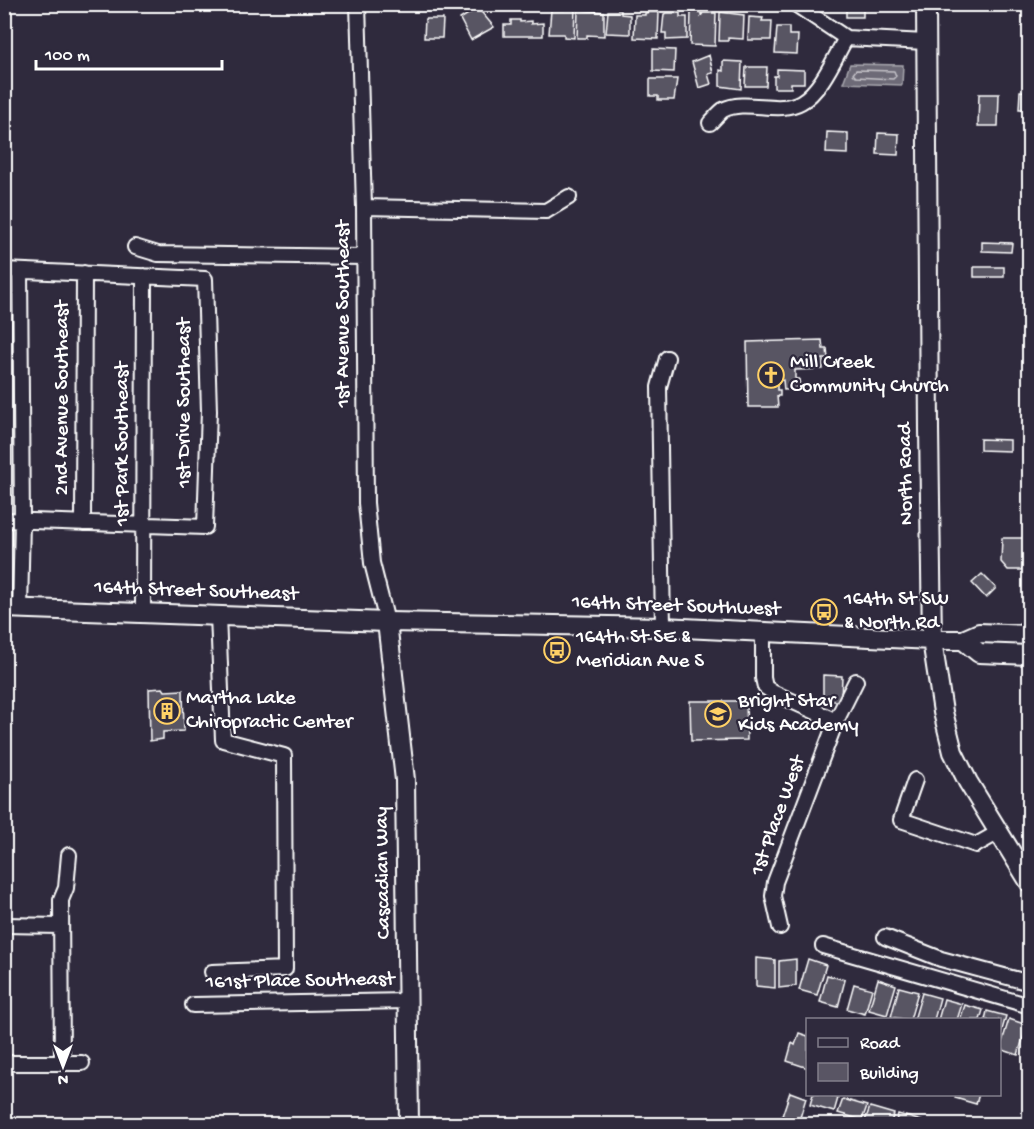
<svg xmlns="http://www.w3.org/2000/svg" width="1034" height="1129" viewBox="0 0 1034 1129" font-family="'Gochi Hand',sans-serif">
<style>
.water{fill:#6d6a77;stroke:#a7a6ad;stroke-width:1.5}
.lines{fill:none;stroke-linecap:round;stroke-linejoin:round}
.shore{stroke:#c5c3c9;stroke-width:1.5}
.building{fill:#595564;stroke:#fff;stroke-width:1.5}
.street-casing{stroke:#fff;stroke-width:18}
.secondary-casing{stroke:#fff;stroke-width:22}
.street{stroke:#2f2a3d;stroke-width:14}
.secondary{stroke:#2f2a3d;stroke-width:18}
.labels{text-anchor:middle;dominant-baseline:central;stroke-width:4.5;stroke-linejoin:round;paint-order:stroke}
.street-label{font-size:21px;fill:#fff;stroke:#2f2a3d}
.poi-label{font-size:21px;fill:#fff;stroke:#2f2a3d;text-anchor:start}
</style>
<rect width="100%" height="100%" fill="#2f2a3d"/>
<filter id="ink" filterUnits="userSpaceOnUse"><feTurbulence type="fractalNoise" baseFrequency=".0167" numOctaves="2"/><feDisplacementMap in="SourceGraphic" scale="12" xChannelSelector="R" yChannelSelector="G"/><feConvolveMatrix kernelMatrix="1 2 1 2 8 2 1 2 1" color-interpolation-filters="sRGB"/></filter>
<g filter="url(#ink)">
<path class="water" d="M850,64L903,65L902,85L843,83Z"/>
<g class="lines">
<path class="shore" d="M856,70L894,71L896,76L893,79L856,77L853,74Z"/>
</g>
<path class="building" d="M846,4H863V17H846Z
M478,8L494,27L471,40L460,19Z
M564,8H575L574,38L564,37V34H549L551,10H564Z
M578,10L604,12V36L587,35V38H577Z
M608,11H621V14L630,15V34L606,33Z
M650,12H659L658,39L634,38L635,15H645V13Z
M691,12H701V16L703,13H716L715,46L690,45Z
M720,12L744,15L743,39L728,38V41H719Z
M666,13H680V17H687V39L666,40V33H662L664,14Z
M749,17L763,18L762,21H772L771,40H748Z
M425,19H443L442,38H424Z
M511,20H520V22L531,21V24L543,23V36H504V25H511Z
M777,27H789V35H798L797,54L775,53Z
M653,49L675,50L674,72L653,71Z
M709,55L713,73L708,74L711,84L699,88L692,62Z
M723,61L742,62L741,89L720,86V70L723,71Z
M746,67H767L766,86H745Z
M777,69L804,70V83H791V88H774V76H777Z
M650,79H677L674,100H658V96H650Z
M1020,91L1030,92V109H1019Z
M979,94H999L998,126H978Z
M827,132L848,133V154L826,153Z
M878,133L899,134L898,155L877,154Z
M982,242L1012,243L1011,252L982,251Z
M974,267H1004V277H974Z
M822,340L823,349H827L828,359H823V369L795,370V379H799L800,387H796V389L784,390L783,380L777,381V390H780V396H777L778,407H748L747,342Z
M980,439L1010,440V451L980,450Z
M1002,538H1030V570H1008L1001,562Z
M982,574L996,588L986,598L972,583Z
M823,675L842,676L841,701H823Z
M163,688L165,691L183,690L184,731L163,732V739L150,741L149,689Z
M690,701H746L747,740L691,741Z
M756,958L775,960V988L756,986Z
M796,959V986L779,988V961Z
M808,959L826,965L817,995L799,990Z
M827,975L845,980L838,1007L820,1002Z
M878,979L896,985L887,1015L869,1010Z
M854,984L872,989L865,1014L847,1009Z
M899,987L918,992L910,1020L891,1017Z
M922,993L940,998L934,1020H914Z
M944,999L962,1004L957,1020H938Z
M965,1005L983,1010L980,1020H960Z
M987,1011L1006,1016L1000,1037V1020H985Z
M1009,1019L1027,1025L1018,1055L1000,1049Z
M799,1033L808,1036V1068L787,1061L792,1043L795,1045Z
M790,1092L806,1098L799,1121L782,1116Z
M813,1094H827L838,1098L834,1112L810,1105Z
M956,1094H979L976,1104L955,1098Z
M843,1099L867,1106L862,1120L838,1113Z
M870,1107L894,1114L890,1124H878L865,1121Z
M898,1114L922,1121L921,1124H895Z"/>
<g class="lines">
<g class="street-casing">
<path id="street" d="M358,4L364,207L366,503L372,563L387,622
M795,4L846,38L926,42
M710,123C714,119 719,113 723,110C746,98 778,115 801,102C821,91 835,57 846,38
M364,207L546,211L569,197
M135,247L158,254L364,257
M4,270L205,279L209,411L205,527L4,520
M20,271L22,521L20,609
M83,523L84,273
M143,613L144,276
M663,627L659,387L667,358
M763,632V678L765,687L774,693L836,721L775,882L773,896L780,927
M836,721L856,681
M915,780L901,820L976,845L999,832
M4,925L60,926
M885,937L941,959L1030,983
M823,946L1030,1006
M212,972L285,969L284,756L223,740L218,615
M193,1005L408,1001
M4,1063H82
M62,1063L61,900L66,888L69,855"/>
</g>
<g class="secondary-casing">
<path id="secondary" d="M926,4L929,429L932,640L943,712L953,752L968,782L1030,883
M4,608L387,622L663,627L932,640H963L979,633L1030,635
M387,622L405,780L409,1124
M963,640L979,653L1030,655"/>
</g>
<use href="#street" class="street"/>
<use href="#secondary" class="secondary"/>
</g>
</g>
<defs>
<g id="church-ring" transform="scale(1.35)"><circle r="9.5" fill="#2f2a3d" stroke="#ffd166" stroke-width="1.5"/><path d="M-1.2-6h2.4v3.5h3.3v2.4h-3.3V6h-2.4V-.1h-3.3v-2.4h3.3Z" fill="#ffd166"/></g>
<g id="bus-ring" transform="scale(1.35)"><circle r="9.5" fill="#2f2a3d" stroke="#ffd166" stroke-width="1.5"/><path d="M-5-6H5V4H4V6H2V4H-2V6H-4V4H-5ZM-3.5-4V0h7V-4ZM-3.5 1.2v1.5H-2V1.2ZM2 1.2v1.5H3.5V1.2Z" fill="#ffd166"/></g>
<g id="building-ring" transform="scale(1.35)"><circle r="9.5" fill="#2f2a3d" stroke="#ffd166" stroke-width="1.5"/><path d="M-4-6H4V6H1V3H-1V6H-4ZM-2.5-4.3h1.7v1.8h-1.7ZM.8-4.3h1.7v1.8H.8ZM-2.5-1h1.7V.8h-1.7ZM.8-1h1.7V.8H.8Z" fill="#ffd166"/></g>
<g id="school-ring" transform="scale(1.35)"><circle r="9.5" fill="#2f2a3d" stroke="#ffd166" stroke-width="1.5"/><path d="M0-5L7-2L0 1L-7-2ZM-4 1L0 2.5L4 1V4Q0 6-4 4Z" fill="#ffd166"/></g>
</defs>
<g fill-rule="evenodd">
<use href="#church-ring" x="771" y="375"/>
<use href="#bus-ring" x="824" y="612"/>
<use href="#bus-ring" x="557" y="650"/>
<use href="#building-ring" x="167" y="711"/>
<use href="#school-ring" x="718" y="714"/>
</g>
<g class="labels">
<g class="street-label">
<text transform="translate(344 314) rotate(-90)">1st Avenue Southeast</text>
<text transform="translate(63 398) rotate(-90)">2nd Avenue Southeast</text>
<text transform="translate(185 403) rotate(-90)">1st Drive Southeast</text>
<text transform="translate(123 444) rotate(-90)">1st Park Southeast</text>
<text transform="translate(907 474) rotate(-91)">North Road</text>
<text transform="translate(196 592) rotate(2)">164th Street Southeast</text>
<text transform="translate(676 607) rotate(2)">164th Street Southwest</text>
<text transform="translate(779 816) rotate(-70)">1st Place West</text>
<text transform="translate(384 873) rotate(-91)">Cascadian Way</text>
<text transform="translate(300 982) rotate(-1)">161st Place Southeast</text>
</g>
<g class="poi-label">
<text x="790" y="363">Mill Creek<tspan x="790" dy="24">Community Church</tspan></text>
<text x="844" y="600">164th St SW<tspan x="844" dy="24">&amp; North Rd</tspan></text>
<text x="576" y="638">164th St SE &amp;<tspan x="576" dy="24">Meridian Ave S</tspan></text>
<text x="186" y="699">Martha Lake<tspan x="186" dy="24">Chiropractic Center</tspan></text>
<text x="738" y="702">Bright Star<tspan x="738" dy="24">Kids Academy</tspan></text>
</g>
</g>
<rect width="1034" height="1129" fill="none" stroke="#2f2a3d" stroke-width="24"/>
<rect x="12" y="12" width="1010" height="1105" fill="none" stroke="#fff" stroke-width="2" filter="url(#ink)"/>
<rect x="806" y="1018" width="195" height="78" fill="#2f2a3d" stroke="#827f8b" stroke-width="1.5"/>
<rect x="818" y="1038" width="30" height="9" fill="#2f2a3d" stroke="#827f8b" stroke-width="1.5"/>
<text x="860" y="1048" font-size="18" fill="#ffffff">Road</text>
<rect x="818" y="1063" width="30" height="18" fill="#595564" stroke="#827f8b" stroke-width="1.5"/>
<text x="860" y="1078" font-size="18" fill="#ffffff">Building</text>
<g transform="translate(63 1066) rotate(180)" stroke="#2f2a3d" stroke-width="4.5" paint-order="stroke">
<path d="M0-4.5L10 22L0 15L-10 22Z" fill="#ffffff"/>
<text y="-9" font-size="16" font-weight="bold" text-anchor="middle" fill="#ffffff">N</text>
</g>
<path d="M36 60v9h186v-9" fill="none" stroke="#ffffff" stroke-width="3"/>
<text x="45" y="60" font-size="18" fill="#ffffff" stroke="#2f2a3d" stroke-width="4.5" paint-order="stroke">100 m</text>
</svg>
